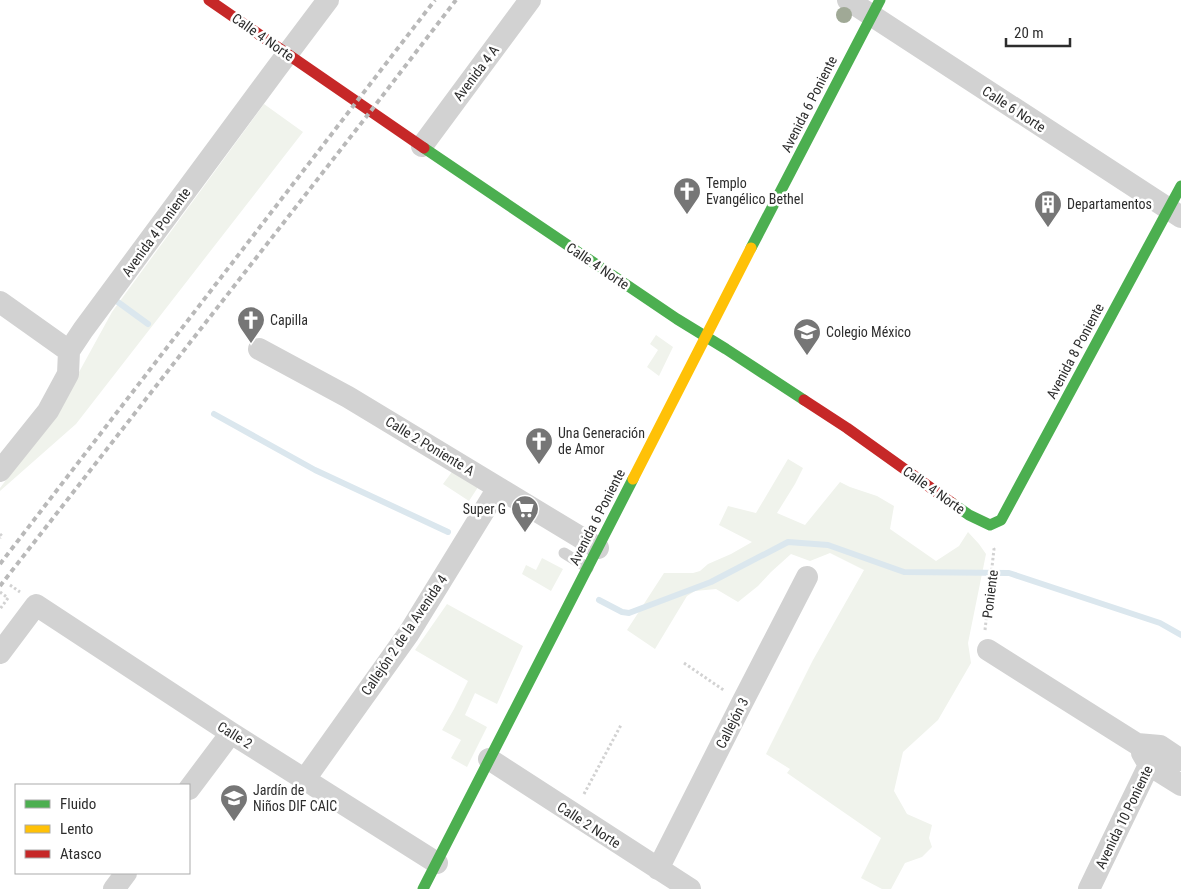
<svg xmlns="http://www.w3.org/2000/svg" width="1181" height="889" viewBox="0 0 1181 889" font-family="'Roboto Condensed',sans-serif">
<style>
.green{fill:#f0f3ec}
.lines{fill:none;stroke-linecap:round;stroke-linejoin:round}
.stream{stroke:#dbe7ee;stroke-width:6}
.path{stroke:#d2d2d2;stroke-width:3;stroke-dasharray:2.5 2.5;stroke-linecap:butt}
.lane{stroke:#d2d2d2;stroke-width:11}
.street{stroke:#d2d2d2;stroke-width:22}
.fast{stroke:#4caf50;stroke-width:11}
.slow{stroke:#ffc107;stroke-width:11}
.jam{stroke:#c62828;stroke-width:11}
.rail{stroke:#b9b9b9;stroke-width:4;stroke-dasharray:5 4;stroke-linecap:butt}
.tree{fill:#a0a996}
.labels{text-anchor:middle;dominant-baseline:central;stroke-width:5;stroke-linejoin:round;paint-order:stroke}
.street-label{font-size:14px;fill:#2d2d2d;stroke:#fff}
.poi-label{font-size:14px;fill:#2d2d2d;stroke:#fff;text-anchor:start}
</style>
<rect width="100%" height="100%" fill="#fff"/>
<path class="green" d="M264,104L303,132L76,424L0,491V488L56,414L112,312Z
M656,335L673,347L659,376L647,367L658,350L650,344Z
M788,459L803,468L795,484L777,513L805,525L840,482L850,487L877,496L894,506L890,529L936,561L959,546L968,532L979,544L986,554L968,643L971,663L938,720L903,752L894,791L907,814L932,825L929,838L932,847L922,857L905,863L891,889H882L861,878L881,838L787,773L790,769L766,754L813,660L864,570L830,553L810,561L791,554L771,572L758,586L738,602L716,589L695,591L687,596L655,649L627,630L664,573H693L700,571L708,564L731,554L752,542L719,525L728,506L756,513Z
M454,469L480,484L469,501L443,484Z
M542,558L563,569L551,591L522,574L526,565L536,570Z
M447,604L523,646L497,704L475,693L465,715L487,727L467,767L451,758L461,740L442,730L454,709L468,681L415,650Z"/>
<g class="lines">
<path class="stream" d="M111,297L148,324
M214,414L315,470L448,532
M599,600L622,612L629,613L711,582L788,542L828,545L904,572L1009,573L1160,623L1181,635"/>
<path class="path" d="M0,534L2,536L0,538
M10,585L20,592
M0,592L8,598L0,609
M985,630L994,549L993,547
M684,663L725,691
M584,794L621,725"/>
<path class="lane" d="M564,553L588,568"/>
<path class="street" d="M848,0L1181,217
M422,146L530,0
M0,302L69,351
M259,349L348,397L598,548
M0,471L48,411L68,374L69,351L83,330L276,69L328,0
M988,650L1137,744L1160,746L1181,760
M0,653L36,605L231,733L437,863
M1142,753L1149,765L1181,785
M489,759L690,889
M305,779L409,633L498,488
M189,789L231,733
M658,869L742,703L807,577
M114,889L126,873
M1089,889L1149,765L1160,746"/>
<path class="fast" d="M424,148L677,319L726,349L804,400
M751,248L880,0
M952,503L969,515L990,525L1001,520L1181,186
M423,889L633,479"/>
<path class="slow" d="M633,479L751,248"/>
<path class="jam" d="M209,0L424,148
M804,400L847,428L952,503"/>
<path class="rail" d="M0,564L435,0
M0,586L370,112L456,0"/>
</g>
<circle class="tree" cx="844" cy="15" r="8"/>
<defs>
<g id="church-pin" transform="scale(1.4375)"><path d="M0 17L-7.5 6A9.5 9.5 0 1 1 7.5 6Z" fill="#767676" stroke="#fff"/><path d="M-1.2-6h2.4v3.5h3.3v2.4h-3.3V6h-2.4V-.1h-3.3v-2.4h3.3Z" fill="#fff"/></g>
<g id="building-pin" transform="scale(1.4375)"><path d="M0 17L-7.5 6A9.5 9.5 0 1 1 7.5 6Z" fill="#767676" stroke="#fff"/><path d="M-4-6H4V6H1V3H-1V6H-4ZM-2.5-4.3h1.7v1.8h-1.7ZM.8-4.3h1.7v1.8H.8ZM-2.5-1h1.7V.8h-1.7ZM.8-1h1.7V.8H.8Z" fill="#fff"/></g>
<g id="school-pin" transform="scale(1.4375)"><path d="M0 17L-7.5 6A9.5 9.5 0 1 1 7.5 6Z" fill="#767676" stroke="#fff"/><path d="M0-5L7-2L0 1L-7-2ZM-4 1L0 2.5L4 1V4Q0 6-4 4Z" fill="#fff"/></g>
<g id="supermarket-pin" transform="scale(1.4375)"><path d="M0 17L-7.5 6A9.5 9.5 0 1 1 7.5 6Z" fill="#767676" stroke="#fff"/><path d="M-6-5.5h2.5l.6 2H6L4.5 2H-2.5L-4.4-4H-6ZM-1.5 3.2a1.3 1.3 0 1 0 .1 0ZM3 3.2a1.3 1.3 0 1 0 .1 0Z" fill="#fff"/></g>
</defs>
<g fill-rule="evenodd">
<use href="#church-pin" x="687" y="191"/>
<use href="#building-pin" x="1048" y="204"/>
<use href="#church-pin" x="251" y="320"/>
<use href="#school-pin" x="807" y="332"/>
<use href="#church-pin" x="539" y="441"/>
<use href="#supermarket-pin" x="525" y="509"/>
<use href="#school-pin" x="234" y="798"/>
</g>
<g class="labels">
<g class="street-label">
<text transform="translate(263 37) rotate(35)">Calle 4 Norte</text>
<text transform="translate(476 73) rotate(-53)">Avenida 4 A</text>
<text transform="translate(809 104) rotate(-63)">Avenida 6 Poniente</text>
<text transform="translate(1014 109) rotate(33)">Calle 6 Norte</text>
<text transform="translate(156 232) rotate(-54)">Avenida 4 Poniente</text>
<text transform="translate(598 266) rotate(34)">Calle 4 Norte</text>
<text transform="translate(1075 351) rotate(-62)">Avenida 8 Poniente</text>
<text transform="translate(430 446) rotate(31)">Calle 2 Poniente A</text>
<text transform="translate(934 490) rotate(35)">Calle 4 Norte</text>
<text transform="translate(597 517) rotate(-63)">Avenida 6 Poniente</text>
<text transform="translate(990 594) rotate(-83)">Poniente</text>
<text transform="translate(404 635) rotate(-56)">Callejón 2 de la Avenida 4</text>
<text transform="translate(732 723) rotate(-63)">Callejón 3</text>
<text transform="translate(235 735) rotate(32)">Calle 2</text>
<text transform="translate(1124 817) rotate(-64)">Avenida 10 Poniente</text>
<text transform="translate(589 825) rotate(33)">Calle 2 Norte</text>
</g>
<g class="poi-label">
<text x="706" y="183">Templo<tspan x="706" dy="16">Evangélico Bethel</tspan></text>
<text x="1067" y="204">Departamentos</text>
<text x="270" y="320">Capilla</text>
<text x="826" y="332">Colegio México</text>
<text x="558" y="433">Una Generación<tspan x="558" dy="16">de Amor</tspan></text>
<text x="506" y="509" text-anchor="end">Super G</text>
<text x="253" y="790">Jardín de<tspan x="253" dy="16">Niños DIF CAIC</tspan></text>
</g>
</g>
<rect x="15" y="784" width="175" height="90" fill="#ffffff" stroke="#ababab"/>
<rect x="25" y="800" width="25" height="8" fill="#4caf50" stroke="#ababab"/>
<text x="60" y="809" font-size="15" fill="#2d2d2d">Fluido</text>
<rect x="25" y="825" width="25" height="8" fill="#ffc107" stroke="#ababab"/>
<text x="60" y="834" font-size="15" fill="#2d2d2d">Lento</text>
<rect x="25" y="850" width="25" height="8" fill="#c62828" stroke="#ababab"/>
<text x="60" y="859" font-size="15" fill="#2d2d2d">Atasco</text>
<path d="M1006 38v8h64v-8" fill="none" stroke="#2d2d2d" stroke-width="2.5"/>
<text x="1014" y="38" font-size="15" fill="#2d2d2d" stroke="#ffffff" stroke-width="4" paint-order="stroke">20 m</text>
</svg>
